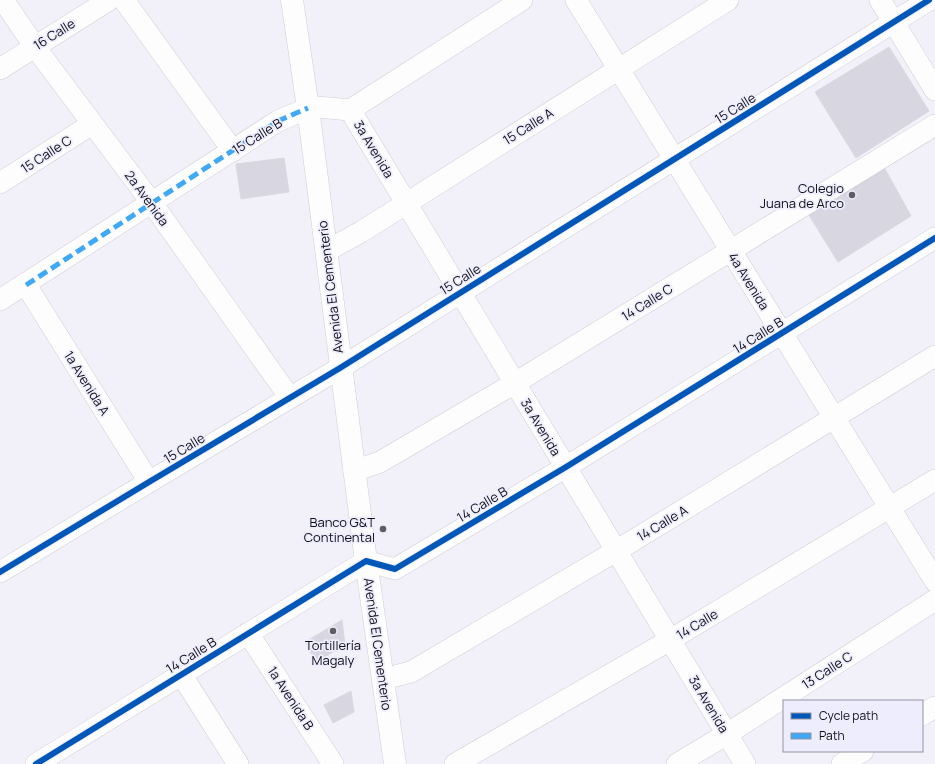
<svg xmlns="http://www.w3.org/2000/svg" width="935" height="764" viewBox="0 0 935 764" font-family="Manrope,sans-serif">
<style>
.building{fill:#d7d6e1;stroke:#dad9e1}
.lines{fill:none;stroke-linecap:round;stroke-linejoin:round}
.minor-casing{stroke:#cfced6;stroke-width:22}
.secondary-casing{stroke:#cfced6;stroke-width:23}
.minor{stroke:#fdfdfe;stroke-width:21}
.secondary{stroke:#fdfdfe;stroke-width:22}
.quiet{stroke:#3fa9f5;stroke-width:5;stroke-dasharray:10 5;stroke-linecap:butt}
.cycleway-casing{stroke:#eeedfe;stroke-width:8}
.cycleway{stroke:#0057b8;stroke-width:6}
.poi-dot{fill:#5e5d64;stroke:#eeedfe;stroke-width:1.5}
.labels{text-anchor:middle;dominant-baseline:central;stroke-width:3.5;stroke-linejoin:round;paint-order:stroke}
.street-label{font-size:13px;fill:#0e0d13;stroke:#eeedfe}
.poi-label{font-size:13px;fill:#0e0d13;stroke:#eeedfe;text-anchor:end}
</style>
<rect width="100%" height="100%" fill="#f2f1fa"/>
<path class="building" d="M889,47L929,111L856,158L815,92Z
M284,158L289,192L241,199L236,164Z
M884,167L911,216L838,262L807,212Z
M342,620L345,645L316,662L305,642Z
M351,691L354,712L333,723L324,705Z"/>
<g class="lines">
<g class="minor-casing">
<path id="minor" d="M3,0L35,47L152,203L290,398
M124,0L233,151
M576,0L935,581
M880,0L935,90
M0,69L109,0
M350,110L745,764
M0,183L92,124
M326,251L361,232L728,0
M26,285L149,482
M0,300L278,121L308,108L318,107L350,110L522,0
M354,471L380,462L515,383L935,125
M0,572L149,482L340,368L929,0
M248,633L333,764
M181,674L238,764
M383,679L411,672L616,551L935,356
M922,715L935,707
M36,764L366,561L395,569L566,467L935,238
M455,764L670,640L935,480
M677,764L727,734L935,600
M842,764L863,751"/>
</g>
<g class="secondary-casing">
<path id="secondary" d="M292,0L308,108L366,561L395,764"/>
</g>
<use href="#minor" class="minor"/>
<use href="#secondary" class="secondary"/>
<path class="quiet" d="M26,285L278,121L308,108"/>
<g class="cycleway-casing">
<path id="cycleway" d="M0,572L149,482L340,368L929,0
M36,764L366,561L395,569L566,467L935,238"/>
</g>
<use href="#cycleway" class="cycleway"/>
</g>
<g class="poi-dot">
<circle cx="852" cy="195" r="4"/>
<circle cx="383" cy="529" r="4"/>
<circle cx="333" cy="631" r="4"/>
</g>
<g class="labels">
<g class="street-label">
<text transform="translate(54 34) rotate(-32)">16 Calle</text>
<text transform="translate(735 108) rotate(-32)">15 Calle</text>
<text transform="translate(528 126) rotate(-32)">15 Calle A</text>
<text transform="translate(257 136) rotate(-32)">15 Calle B</text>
<text transform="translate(374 149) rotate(59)">3a Avenida</text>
<text transform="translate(46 154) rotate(-33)">15 Calle C</text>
<text transform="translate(147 198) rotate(54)">2a Avenida</text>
<text transform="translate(460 279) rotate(-32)">15 Calle</text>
<text transform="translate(749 281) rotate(58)">4a Avenida</text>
<text transform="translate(330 287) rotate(-97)">Avenida El Cementerio</text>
<text transform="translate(647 302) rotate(-32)">14 Calle C</text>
<text transform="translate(758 335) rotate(-32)">14 Calle B</text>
<text transform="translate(87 383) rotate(58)">1a Avenida A</text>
<text transform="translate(541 427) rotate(59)">3a Avenida</text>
<text transform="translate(184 448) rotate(-31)">15 Calle</text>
<text transform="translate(482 504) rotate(-31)">14 Calle B</text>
<text transform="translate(662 523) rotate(-31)">14 Calle A</text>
<text transform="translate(697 624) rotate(-31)">14 Calle</text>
<text transform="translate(378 644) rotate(82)">Avenida El Cementerio</text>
<text transform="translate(191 655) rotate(-32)">14 Calle B</text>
<text transform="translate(827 670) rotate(-33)">13 Calle C</text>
<text transform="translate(291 698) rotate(57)">1a Avenida B</text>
<text transform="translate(709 704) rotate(59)">3a Avenida</text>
</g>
<g class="poi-label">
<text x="844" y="188">Colegio<tspan x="844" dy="15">Juana de Arco</tspan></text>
<text x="375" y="522">Banco G&amp;T<tspan x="375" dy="15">Continental</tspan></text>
<text x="333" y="645" text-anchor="middle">Tortillería<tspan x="333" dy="15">Magaly</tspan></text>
</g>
</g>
<rect x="783" y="700" width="140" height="52" fill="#eeedfe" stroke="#9493a0"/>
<rect x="791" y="713" width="20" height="6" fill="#0057b8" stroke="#9493a0"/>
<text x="819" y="720" font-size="12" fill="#0e0d13">Cycle path</text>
<rect x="791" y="733" width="20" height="6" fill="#3fa9f5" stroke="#9493a0"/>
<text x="819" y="740" font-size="12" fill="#0e0d13">Path</text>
</svg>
